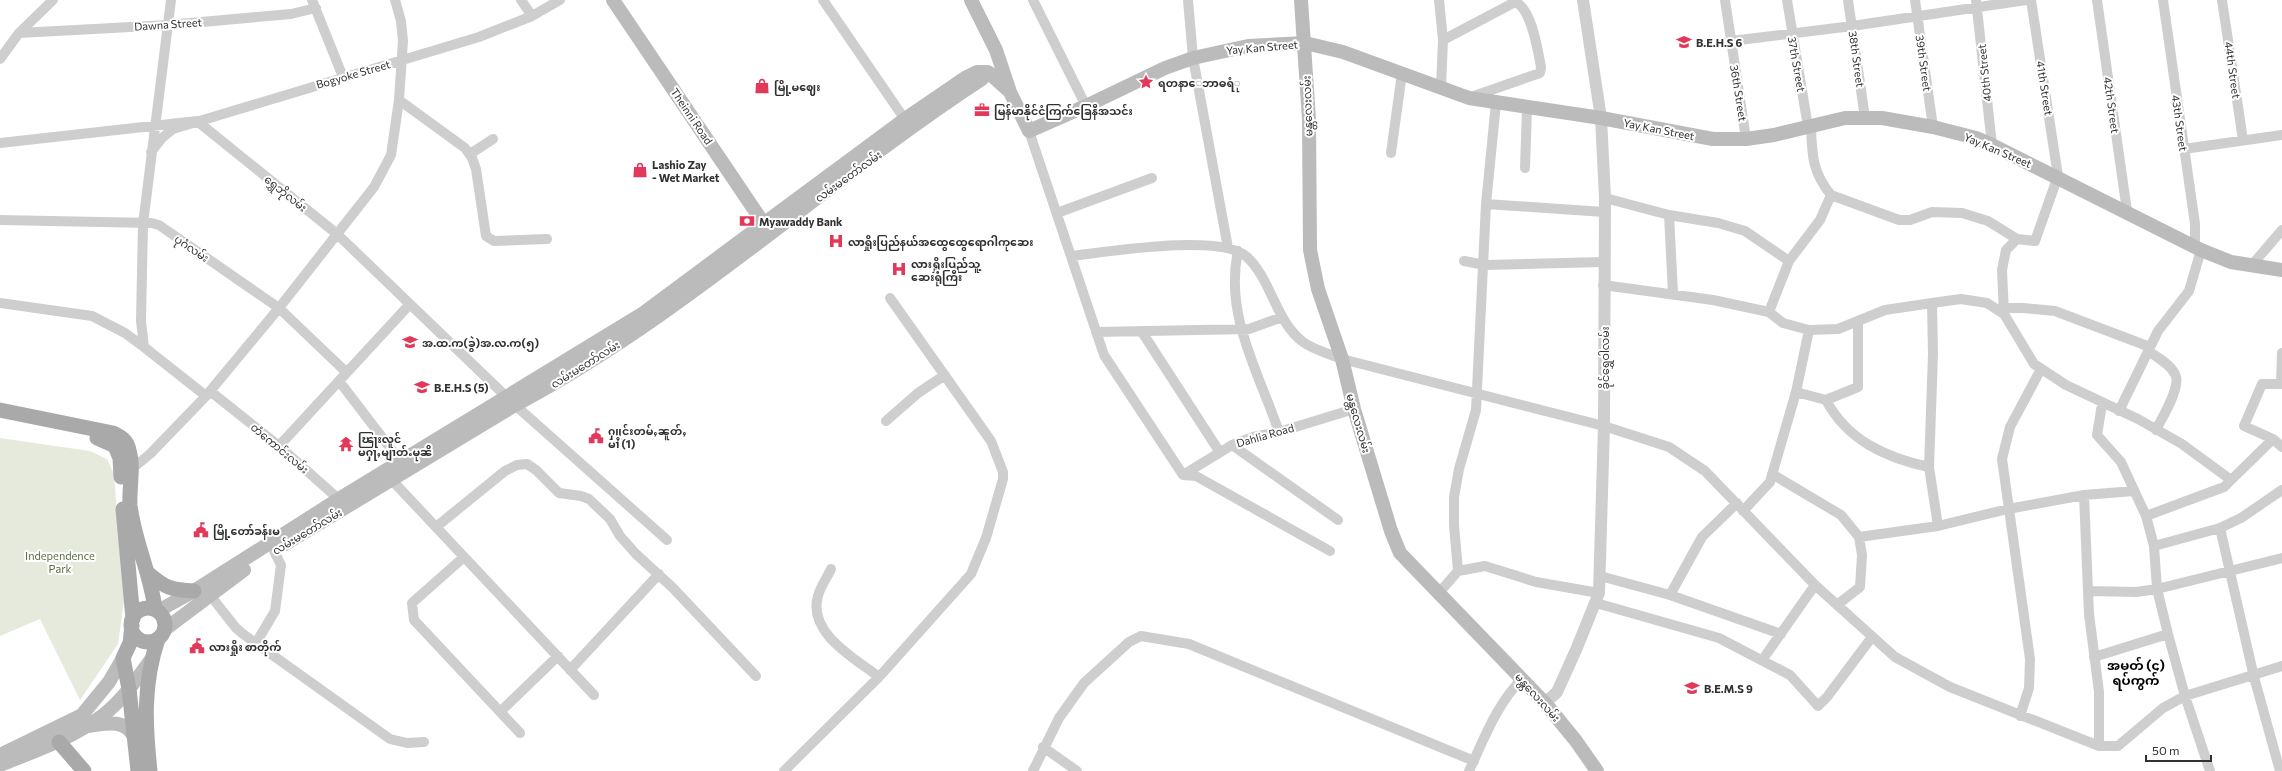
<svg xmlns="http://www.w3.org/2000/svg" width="2282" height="771" viewBox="0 0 2282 771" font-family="Commissioner,'Noto Sans Myanmar',sans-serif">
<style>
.green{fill:#e5eadd}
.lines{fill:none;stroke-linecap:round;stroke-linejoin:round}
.minor{stroke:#cecece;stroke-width:10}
.tertiary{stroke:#cecece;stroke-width:12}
.secondary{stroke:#bbb;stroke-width:14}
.primary{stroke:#a9a9a9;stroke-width:15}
.labels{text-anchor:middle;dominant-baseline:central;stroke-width:4;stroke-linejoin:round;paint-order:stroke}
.street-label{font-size:11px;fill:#313131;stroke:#fff}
.poi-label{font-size:11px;font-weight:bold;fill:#313131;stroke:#fff;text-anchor:start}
.park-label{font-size:11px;fill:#596c3e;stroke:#fff}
.quarter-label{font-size:13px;font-weight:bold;fill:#000;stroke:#fff}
</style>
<rect width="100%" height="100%" fill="#fff"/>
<path class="green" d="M0,438L90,451L107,459L114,474L124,601L118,644L80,700L40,619L0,636Z"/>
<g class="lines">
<path class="minor" d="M171,0L143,224L141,321L144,347L206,396
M312,0L343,77
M521,0L532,16
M823,0L908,124
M1033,0L1086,106
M1188,0L1193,58L1228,248
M1439,0L1443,40L1441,87
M1725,0L1746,139
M1787,0L1808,127
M1848,0L1865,118
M1915,0L1933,127
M1976,0L1992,145
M2097,0L2127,211
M2163,0L2195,224V247
M2222,0L2243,140
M19,33L168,25L291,14L316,8
M1443,40L1515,2C1532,8 1538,52 1541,67L1540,73L1471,97
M1731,41L1852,26L2026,0
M0,59L19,33L53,0
M399,100L465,148L472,158L476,169L486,236L494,241L547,239
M1811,127C1812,154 1812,172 1831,195L1820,220L1789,261L1769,312L1783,323L1809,330L1838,329L1885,310L1932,303L1961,299L1987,303L2004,314L2034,364L2066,385L2138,419L2182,444L2231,480
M1029,131L1104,355L1183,475L1196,476L1330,551
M0,143L197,121L337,234L515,405L667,540
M2184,149L2282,135
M151,152L162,138L173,129L479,37L532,16L560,0
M1391,153L1402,73
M470,154L493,139
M1525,168L1527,108
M1831,195L1899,220H1910L1932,212L1962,213L1988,221L2017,239L2035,241L2058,176L2031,0
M1605,198L1669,215L1718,223L1745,231L1789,261
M1486,204L1604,212
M1057,213L1152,178
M1669,215L1673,293
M0,220L151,223L159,225L279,308L346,372
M1238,251C1224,315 1259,373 1279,432
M1071,256C1107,252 1221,233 1247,257C1271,279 1276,322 1303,342C1314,350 1330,354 1342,359L1604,426L1669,447L1705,471L1815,585L1895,657L1950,687L2099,746H2118L2163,708L2185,696L2282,666
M1464,261L1485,265L1603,262
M2251,266L2282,230
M1603,285L1713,300L1769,312
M0,303L92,316L125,333L144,347
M1932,303L1933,354L1929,467L1938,526
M2004,308H2023L2055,311L2150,347
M2004,314L2002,270L2006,250L2017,239
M1096,332L1249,329L1282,317
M1142,332L1219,451
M2148,351C2157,357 2170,364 2175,374C2182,386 2162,418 2156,430
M339,381L401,462
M210,391L279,446L343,503
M1796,392L1826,400C1847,440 1886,458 1929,467
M1826,400L1858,387V322
M2102,404L2097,435L2121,462L2146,516L2154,546L2157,589L2168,634L2185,696L2210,771
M2119,411L2158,331L2189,291L2201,250
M886,421L918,393L945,375
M2273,439L2244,426L2262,384H2281L2282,353
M1232,445L1338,520
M279,446L410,304
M128,472L150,454L206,396L279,308L374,187L391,155L399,100L403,41L401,21L395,0
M1772,474L1841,515L1859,537L1862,555L1860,587L1837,605
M387,475L594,695
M1183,475L1232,445L1253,437L1279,432L1354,409
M2084,495L2089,614L2099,692V746
M1743,511L1770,482L1796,392L1809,330
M2146,516L2224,487L2273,439L2282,447
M436,527L505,471L517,465L527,464L536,470L559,493L581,496L589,499L610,519L620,536L636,554L673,588L756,676
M2220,528L2254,677L2280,771
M1859,537L1938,526L2008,509L2084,495L2134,491
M2154,546L2220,528L2241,518L2282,490
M464,557L412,603L414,620L520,733
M831,569C827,578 820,587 818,596C807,633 856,659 879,677
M1458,571L1485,566L1536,582L1599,593
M1600,576L1670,595L1781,634
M2089,591L2136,592L2157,589L2282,558
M1438,594L1458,571L1454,525V497L1459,469L1476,410L1486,204L1496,103
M210,595L236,628L243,634L390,739L407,743L424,742
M1670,595L1702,537L1737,503
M1596,603L1719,638L1790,675L1818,706L1827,697L1872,637
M256,643L275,611L281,565L274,551
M2094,657L2168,634
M1763,659L1815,585
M570,670L659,574
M501,711L558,656
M2020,716L2029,688L2030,659L2002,459L2010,427L2041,369
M1043,747L1077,771
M784,771L879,677L971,574L986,538L1003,479V472L991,441L890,298
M1033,771L1059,718L1084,683L1129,642L1141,636L1189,644L1474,761
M1469,771C1484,739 1497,703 1523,678"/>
<path class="tertiary" d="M1545,703L1557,692L1576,650L1599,593L1604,426L1605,198L1601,118L1583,0"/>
<path class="secondary" d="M613,0L768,230
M971,0L996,50L1010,92L1029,131L1086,106L1165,68L1193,58L1248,46L1305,43L1343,52L1469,98L1601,118L1713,139H1746L1774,135L1845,118H1882L1933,127L1976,138L1992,145L2201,250L2231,262L2282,270
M1301,0L1309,120L1310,250L1318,289L1342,359L1354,409L1391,531L1400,553L1545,703L1576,741L1597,771
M285,544L515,405C683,316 823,183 982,79L986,74
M158,611L194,591L339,499L642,314L905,119L965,78L977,72H988L1008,90
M164,630L244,570
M88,726C105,724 123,718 133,735
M0,755L82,715L109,682L123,658
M0,765C35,751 71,739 102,716C122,701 137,679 152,658"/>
<path class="primary" d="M0,410L113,433C121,437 127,440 129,450C134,467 129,487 130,505C134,541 151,574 155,609
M97,438L115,446L120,458L121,477
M123,509L133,619
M148,573C165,588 172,590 194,591
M131 625a17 17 0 1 1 34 0a17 17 0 1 1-34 0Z
M132,625L130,643L123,658L129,689L138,771
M59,742L84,771
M150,771C145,725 143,683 158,639"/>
</g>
<defs>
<g id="school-bare" transform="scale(1.2)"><path d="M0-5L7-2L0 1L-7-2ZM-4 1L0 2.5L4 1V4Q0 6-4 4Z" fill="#e23859" stroke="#fff" stroke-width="2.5" paint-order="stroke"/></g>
<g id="sight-bare" transform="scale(1.2)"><path d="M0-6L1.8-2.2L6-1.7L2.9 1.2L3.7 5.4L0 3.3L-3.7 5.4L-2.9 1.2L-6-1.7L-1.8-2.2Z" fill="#e23859" stroke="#fff" stroke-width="2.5" paint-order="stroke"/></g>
<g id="shop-bare" transform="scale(1.2)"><path d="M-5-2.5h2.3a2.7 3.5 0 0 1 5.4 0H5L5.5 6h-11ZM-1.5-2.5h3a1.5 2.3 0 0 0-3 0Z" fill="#e23859" stroke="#fff" stroke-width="2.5" paint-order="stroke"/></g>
<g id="office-bare" transform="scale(1.2)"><path d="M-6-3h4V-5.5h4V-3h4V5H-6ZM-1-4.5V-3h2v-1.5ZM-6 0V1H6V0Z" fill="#e23859" stroke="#fff" stroke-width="2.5" paint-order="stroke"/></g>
<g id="bank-bare" transform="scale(1.2)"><path d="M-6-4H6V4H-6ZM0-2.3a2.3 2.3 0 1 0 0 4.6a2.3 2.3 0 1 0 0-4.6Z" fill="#e23859" stroke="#fff" stroke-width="2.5" paint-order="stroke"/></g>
<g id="hospital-bare" transform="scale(1.2)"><path d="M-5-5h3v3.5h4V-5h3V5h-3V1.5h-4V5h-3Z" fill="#e23859" stroke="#fff" stroke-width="2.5" paint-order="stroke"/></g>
<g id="civic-bare" transform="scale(1.2)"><path d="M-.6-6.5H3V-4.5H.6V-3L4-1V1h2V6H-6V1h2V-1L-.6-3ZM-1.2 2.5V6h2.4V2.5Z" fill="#e23859" stroke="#fff" stroke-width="2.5" paint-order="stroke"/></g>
<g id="temple-bare" transform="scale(1.2)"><path d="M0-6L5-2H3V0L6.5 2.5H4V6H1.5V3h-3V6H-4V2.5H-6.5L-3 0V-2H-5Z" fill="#e23859" stroke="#fff" stroke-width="2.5" paint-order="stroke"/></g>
</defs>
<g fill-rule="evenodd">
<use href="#school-bare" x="1684" y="42"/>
<use href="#sight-bare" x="1146" y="82"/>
<use href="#shop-bare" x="762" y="86"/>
<use href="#office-bare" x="982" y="110"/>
<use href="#shop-bare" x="640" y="170"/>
<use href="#bank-bare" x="747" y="221"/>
<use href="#hospital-bare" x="836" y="241"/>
<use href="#hospital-bare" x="899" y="269"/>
<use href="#school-bare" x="410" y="342"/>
<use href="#school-bare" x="422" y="387"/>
<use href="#civic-bare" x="596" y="436"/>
<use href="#temple-bare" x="346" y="444"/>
<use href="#civic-bare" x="201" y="530"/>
<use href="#civic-bare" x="197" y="646"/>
<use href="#school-bare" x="1692" y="688"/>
</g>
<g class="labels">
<g class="street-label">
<text transform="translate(168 24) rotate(-4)">Dawna Street</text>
<text transform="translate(1262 47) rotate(-5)">Yay Kan Street</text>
<text transform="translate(1857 59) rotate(82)">38th Street</text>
<text transform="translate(1924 63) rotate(82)">39th Street</text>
<text transform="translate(1797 64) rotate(80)">37th Street</text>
<text transform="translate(2233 70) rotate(82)">44th Street</text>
<text transform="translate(1984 73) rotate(-96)">40th Street</text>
<text transform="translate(353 74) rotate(-16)">Bogyoke Street</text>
<text transform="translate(2045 88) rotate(81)">41th Street</text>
<text transform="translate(1739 93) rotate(81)">36th Street</text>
<text transform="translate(2112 105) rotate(82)">42th Street</text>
<text transform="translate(1307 106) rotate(-92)">မန္တလေးလမ်း</text>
<text transform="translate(692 116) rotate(56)">Theinni Road</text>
<text transform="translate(2180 123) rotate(82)">43th Street</text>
<text transform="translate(1659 129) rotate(11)">Yay Kan Street</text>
<text transform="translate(1998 150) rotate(23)">Yay Kan Street</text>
<text transform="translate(848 176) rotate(-36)">လမ်းမတော်လမ်း</text>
<text transform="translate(286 193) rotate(39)">ရွှေဘိုလမ်း</text>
<text transform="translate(192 248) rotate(34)">ပုဂံလမ်း</text>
<text transform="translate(1604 358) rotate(-90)">ခိုင်ရွှေဝါလမ်း</text>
<text transform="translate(585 364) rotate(-32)">လမ်းမတော်လမ်း</text>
<text transform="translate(1359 423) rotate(74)">မန္တလေးလမ်း</text>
<text transform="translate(1265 435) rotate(-16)">Dahlia Road</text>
<text transform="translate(280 448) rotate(40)">တံကောင်းလမ်း</text>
<text transform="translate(307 531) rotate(-31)">လမ်းမတော်လမ်း</text>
<text transform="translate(1538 697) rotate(48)">မန္တလေးလမ်း</text>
</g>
<g class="poi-label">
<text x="1696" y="42">B.E.H.S 6</text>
<text x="1158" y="82">ရတနာေဘာဓရံု</text>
<text x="774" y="86">မြို့မဈေး</text>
<text x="994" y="110">မြန်မာနိုင်ငံကြက်ခြေနီအသင်း</text>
<text x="652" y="164">Lashio Zay<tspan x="652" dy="13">- Wet Market</tspan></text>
<text x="759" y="221">Myawaddy Bank</text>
<text x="848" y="241">လာရှိုးပြည်နယ်အထွေထွေရောဂါကုဆေး</text>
<text x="911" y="263">လားရှိုးပြည်သူ့<tspan x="911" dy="13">ဆေးရုံကြီး</tspan></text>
<text x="422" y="342">အ.ထ.က(ခွဲ)အ.လ.က(၅)</text>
<text x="434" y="387">B.E.H.S (5)</text>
<text x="608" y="430">ႁူင်းတမ်ႇၼူတ်ႇ<tspan x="608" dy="13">မၢႆ (1)</tspan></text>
<text x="358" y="438">ၽြႃးလူင်<tspan x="358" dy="13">မႁႃႇမျၢတ်ႉမုၼိ</tspan></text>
<text x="213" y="530">မြို့တော်ခန်းမ</text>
<text x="209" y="646">လားရှိုး စာတိုက်</text>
<text x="1704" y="688">B.E.M.S 9</text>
</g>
<g class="park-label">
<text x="60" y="555">Independence<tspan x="60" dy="13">Park</tspan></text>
</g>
<g class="quarter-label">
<text x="2136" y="665">အမှတ် (၄)<tspan x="2136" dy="15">ရပ်ကွက်</tspan></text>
</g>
</g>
<path d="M2146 755v6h65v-6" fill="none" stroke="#313131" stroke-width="2"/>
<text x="2152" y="755" font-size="12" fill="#313131" stroke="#ffffff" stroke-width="3" paint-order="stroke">50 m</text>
</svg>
